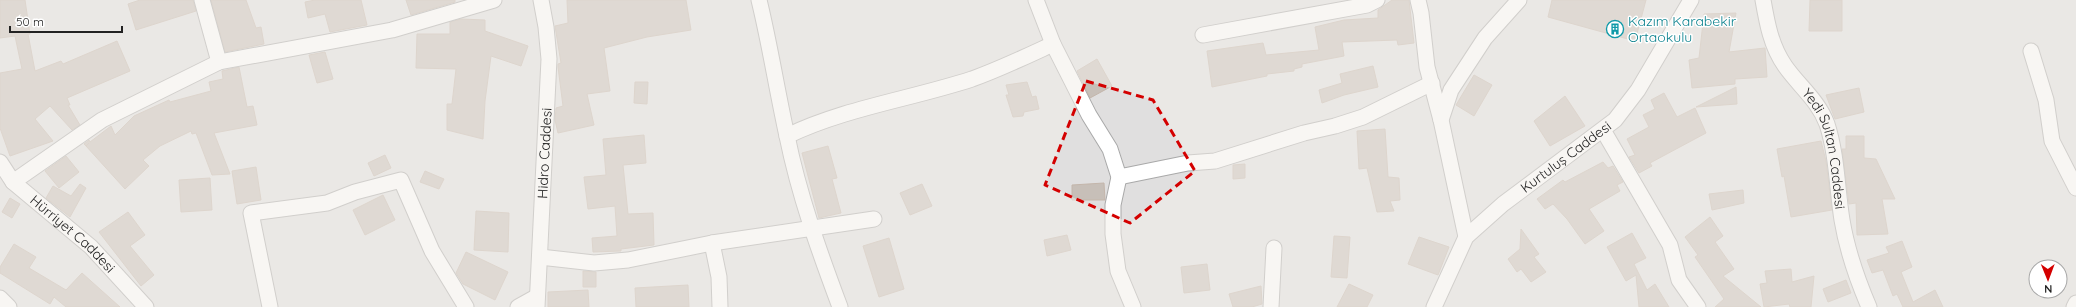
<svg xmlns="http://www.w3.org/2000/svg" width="2076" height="307" viewBox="0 0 2076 307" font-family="Quicksand,sans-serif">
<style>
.residential{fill:#e0dfdf;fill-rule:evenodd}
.building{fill:#c7bfb8;stroke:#c4b6ab}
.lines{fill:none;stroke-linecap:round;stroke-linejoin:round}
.minor-casing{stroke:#a9a9a9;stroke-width:17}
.minor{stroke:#fff;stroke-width:15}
.marked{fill:none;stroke:#d40000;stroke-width:3;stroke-dasharray:8 5;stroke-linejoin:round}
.labels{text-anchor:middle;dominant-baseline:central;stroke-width:3;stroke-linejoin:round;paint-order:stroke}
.culture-label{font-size:14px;fill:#0d838f;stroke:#fff;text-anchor:start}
.street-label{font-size:14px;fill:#222;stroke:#fff}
</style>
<rect width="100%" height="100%" fill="#f2efe9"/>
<path class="residential" d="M0,0H2076V307H0ZM2036,267H2060V291H2036Z"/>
<path class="building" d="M0,0H25L30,34H28L35,71L61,61L63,64L117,41L130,71L67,98L70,105H68L80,125L72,130L50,106L35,119L53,141L10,156L0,128V73L22,69L15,36L0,38Z
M140,0H193L196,11L136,30L128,4Z
M211,0H246L256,28L261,27L264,44L225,52Z
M315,0H361L367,25L330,32L325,14L308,18L305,2Z
M406,0H455V2L411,15Z
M567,0H686L691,30L647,37L604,48L610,91L587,94L594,125L558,133L555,120L556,108L563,106L558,67V64L561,63L555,26L568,23Z
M1392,0H1409L1414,43L1398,45L1397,40L1342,42L1344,56L1302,64V67L1294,69V71L1267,74V76L1212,87L1207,51L1263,43L1266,55L1319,50L1315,27L1344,20L1378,18V10Z
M1552,0H1646L1635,41L1548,17Z
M1810,0H1842V31H1809Z
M1736,13L1729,52L1765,48L1767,77L1735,79V84L1692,88L1689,60L1699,58L1704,14Z
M461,19L485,20V31L528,46L521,66L491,56L485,101L483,139L447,130V104H452L456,69L416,68L417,34H450V22Z
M325,52L333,79L317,83L309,55Z
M1097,59L1112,86L1090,98L1077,71Z
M1373,66L1378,87L1344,95L1322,103L1319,90L1342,83L1340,74Z
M239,67L247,107L253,106L257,125L214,133L230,174L212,175L196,133L192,134L191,131L160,146L143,160L149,166L125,189L86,146L89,143L86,146L84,144L89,140L90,142L111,126L115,135L134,116L169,100L170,102L211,91L209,82L223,79L222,71Z
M1474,75L1492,85L1474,116L1456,105Z
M635,82H648L647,104L634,103Z
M1027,82L1032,97L1036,96L1039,109L1024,112L1023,116L1013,117L1006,95H1009L1006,85Z
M1736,87L1737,104L1696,107Z
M1859,88L1864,112L1835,119L1826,95Z
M1664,93L1677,117L1695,108L1706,133L1650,163L1652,166L1639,173L1629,157L1635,155L1627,139L1649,127L1643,115L1655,109L1651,100Z
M1565,96L1585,126L1550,146L1534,121Z
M1385,129L1388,177L1399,178L1400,200L1390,201L1394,211L1377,212L1367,168L1359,169L1357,131Z
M644,135L646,163L623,165L628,214L653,213L654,245L621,249V251L593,252L592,238L617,236L615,206L588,209L584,177L606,175L603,139Z
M1846,136H1864V158L1876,159L1895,199H1882L1888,234L1857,235L1856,203L1849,204L1842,149H1846Z
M1821,141L1826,161L1832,210L1791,217L1784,176L1782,177L1777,149Z
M828,146L837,178L832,179L841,213L819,218L802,153Z
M385,155L391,168L374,176L368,163Z
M66,156L79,172L59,188L45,171Z
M1603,162L1608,168L1613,166L1623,182L1617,185L1620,191L1589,209L1604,231L1585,244L1567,219L1553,204L1545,209L1537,199L1563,180L1565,182Z
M1245,164V178L1233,179V165Z
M256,167L261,200L237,204L232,171Z
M425,171L444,179L439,189L420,182Z
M210,178L212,210L181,212L179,180Z
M1104,183L1105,200H1072V185Z
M80,184L86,188L70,217L46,198L53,186L71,196Z
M922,184L932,206L910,215L900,193Z
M1743,190L1744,203L1712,210L1709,194Z
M383,195L395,220L365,235L353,210Z
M10,198L20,204L12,218L2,212Z
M476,211L509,213L508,252L474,250Z
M128,212L145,235L130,246L154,275L141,286L99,232Z
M1710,217L1723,236L1715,242L1734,269L1723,276L1761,307H1715L1724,299L1695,257L1698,255L1685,237Z
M1521,229L1539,254L1534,257L1546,272L1531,282L1521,269L1517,272L1508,259L1520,249Z
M1632,233L1646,258L1634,264L1647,290L1655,284L1669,307H1639L1636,275L1626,281L1607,247Z
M1067,235L1071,250L1047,256L1044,240Z
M1334,236L1350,237L1347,278L1331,277Z
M1419,237L1449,247L1438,275L1408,264Z
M889,238L904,289L879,297L863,246Z
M1902,241L1912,267L1901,272L1913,302L1935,290L1943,307H1903L1897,294L1893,296L1883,270L1872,273L1867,260L1889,253L1886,247Z
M14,244L36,257L29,268L66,290L82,273L120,307H66L54,297L50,304L0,273V267Z
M466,252L508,272L495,300L463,284L456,273Z
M1207,264L1210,290L1184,293L1181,267Z
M1791,269L1792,282L1814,276L1811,307H1790L1789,304L1764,307L1760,284L1767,283L1765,271Z
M583,271L596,272V287H583Z
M1846,280L1851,293L1828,302L1823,289Z
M1349,284L1373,295L1367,307H1337Z
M688,285L689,307H636L635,288Z
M1261,286L1262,304L1252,307H1233L1229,294Z
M588,290L589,307H548V292Z"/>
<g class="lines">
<g class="minor-casing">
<g id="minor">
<path d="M202,0L219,62"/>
<path d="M759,0C770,45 777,91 787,136C799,195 819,251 840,307"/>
<path d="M1036,0L1053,44L1089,115L1110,149L1119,177L1113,205V234L1118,271L1133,307"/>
<path d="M1418,0L1421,13L1427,67L1441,120"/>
<path id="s1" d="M1763,0C1767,23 1771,46 1785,66C1799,86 1818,100 1827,124C1837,155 1837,189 1842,220C1847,250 1857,279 1869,307"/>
<path d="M1203,35L1367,5L1377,0"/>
<path d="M2031,51L2046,100L2052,141L2076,188"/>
<path d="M1603,130L1670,245L1679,280L1698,307"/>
<path d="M787,136C845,108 911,99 972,79C1000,69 1027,56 1053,44"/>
<path id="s2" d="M0,162L13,182L91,247L146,307"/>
<path d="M1119,177L1188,163L1215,161L1304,133L1335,126L1363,117L1432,83"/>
<path d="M13,182L102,120L219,62L392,30L494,0"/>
<path d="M1466,237L1441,120L1451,90L1485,38L1519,0"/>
<path d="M712,243L719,277L720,307"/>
<path d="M540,257L594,263L628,260L712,243L874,219"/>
<path d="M0,298L9,307"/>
<path d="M270,307L251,213L327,203L355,192L401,180L432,251L466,307"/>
<path d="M518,307L536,297"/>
<path id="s3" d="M537,307L549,59L546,27L541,0"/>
<path d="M1271,307L1274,248"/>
<path id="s4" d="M1434,307L1466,237L1503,204L1615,120L1638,90L1691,0"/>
<path d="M2074,307L2076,303"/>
</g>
</g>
<use href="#minor" class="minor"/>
</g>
<path d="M0 0H2076V307H0ZM1086,81L1153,100L1195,171L1130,223L1045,185Z" fill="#f2efe9" fill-opacity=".55" fill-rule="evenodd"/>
<path class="marked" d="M1086,81L1153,100L1195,171L1130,223L1045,185Z"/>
<defs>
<g id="building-ring" transform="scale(0.9)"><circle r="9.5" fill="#fff" stroke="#0f9aa8" stroke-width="1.5"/><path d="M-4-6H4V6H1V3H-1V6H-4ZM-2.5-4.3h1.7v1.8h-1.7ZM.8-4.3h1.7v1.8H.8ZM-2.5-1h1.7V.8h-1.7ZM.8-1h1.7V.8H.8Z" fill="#0f9aa8"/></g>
</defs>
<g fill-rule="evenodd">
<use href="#building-ring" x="1615" y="29"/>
</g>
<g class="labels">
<g class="culture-label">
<text x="1628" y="21">Kazım Karabekir<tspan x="1628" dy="16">Ortaokulu</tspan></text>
</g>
<g class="street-label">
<text stroke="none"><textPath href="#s1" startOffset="165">Yedi Sultan Caddesi</textPath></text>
<text stroke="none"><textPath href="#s3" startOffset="154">Hidro Caddesi</textPath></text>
<text stroke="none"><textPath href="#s4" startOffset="205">Kurtuluş Caddesi</textPath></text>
<text stroke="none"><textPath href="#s2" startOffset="103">Hürriyet Caddesi</textPath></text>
</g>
</g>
<g transform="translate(2048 279) rotate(179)"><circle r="19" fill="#ffffff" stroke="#a7a7a7"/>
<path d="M0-3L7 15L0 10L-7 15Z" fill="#d40000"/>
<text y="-6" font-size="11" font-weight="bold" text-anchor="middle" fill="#222222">N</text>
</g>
<path d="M10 26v6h112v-6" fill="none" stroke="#222222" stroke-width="2"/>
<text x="16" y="26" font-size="12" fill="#222222" stroke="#ffffff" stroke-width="3" paint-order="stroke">50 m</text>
</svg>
